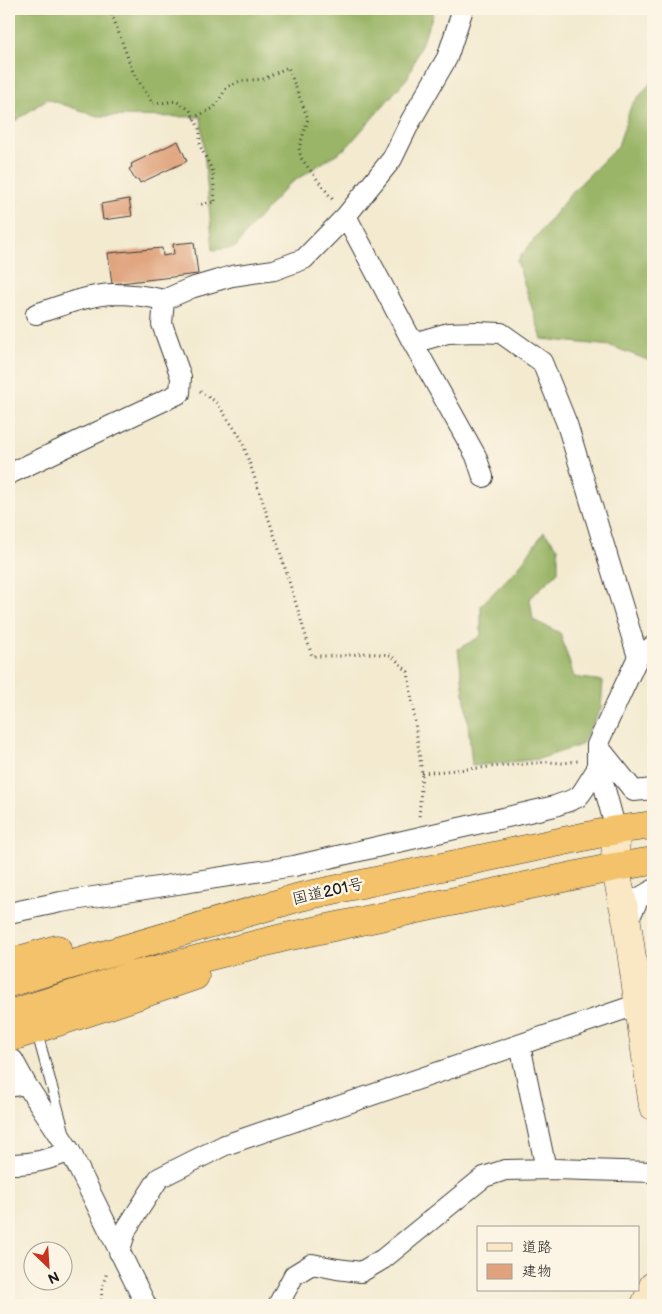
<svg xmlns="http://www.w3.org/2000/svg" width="662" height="1314" viewBox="0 0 662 1314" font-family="'Balsamiq Sans','Klee One',sans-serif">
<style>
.forest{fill:#9ab567;stroke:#5b6842}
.building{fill:#e0a37d}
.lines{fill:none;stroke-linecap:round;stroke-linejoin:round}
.lane-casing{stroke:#3c3b37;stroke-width:12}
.street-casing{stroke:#3c3b37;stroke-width:22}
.secondary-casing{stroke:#3c3b37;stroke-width:29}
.highway-casing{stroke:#3c3b37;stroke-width:29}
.path{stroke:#3c3b37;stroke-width:3;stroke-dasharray:1 4;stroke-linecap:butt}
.lane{stroke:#fff;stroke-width:10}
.street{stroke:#fff;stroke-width:20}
.secondary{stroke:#fae7c3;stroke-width:28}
.highway{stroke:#f3c26a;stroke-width:28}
.labels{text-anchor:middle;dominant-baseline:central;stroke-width:5;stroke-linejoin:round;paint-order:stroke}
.street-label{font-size:16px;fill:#1c1c1c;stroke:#fcf5e5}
</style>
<rect width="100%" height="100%" fill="#fcf5e5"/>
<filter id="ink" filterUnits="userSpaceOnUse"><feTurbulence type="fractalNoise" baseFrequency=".02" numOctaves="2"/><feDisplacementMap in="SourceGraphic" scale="10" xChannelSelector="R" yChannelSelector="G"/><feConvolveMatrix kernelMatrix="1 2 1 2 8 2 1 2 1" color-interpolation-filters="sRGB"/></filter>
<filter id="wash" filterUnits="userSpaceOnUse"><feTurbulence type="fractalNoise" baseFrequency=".0096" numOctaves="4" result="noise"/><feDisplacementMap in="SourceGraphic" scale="20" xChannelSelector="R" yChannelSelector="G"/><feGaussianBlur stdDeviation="1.12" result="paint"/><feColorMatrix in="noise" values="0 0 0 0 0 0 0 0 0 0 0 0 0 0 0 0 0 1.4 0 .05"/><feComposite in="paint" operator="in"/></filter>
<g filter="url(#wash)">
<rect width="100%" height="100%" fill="#f3ead0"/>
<path class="forest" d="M9,9H433V15L408,77L347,147L288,185L252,225L236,247L213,250L201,117L97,116L47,99L9,125Z
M653,80V362L611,346L542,339L517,261L573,191L618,146L631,106Z
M544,532L558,548V572L530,598L533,620L560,633L574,677L603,681L601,709L581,745L539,759L472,766L468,723L458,649L481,636V605L518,568Z"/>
<g id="blocks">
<path class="building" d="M178,141L187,161L140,183L138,179L135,180L129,169L132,167L131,164Z
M129,199L132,216L103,220L101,204Z
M194,242L198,274L112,284L108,253L162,248L163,256L174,254L173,244Z"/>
</g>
</g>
<g filter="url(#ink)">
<use href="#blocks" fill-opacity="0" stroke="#3c3b37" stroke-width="1"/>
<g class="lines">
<g class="lane-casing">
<path id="lane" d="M36,1029L64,1131"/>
</g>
<g class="street-casing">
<path id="street" d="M346,216L413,343L448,333L477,332L501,333L542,362L567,424L638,657
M36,314C60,306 88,295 113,294C130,294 147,296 164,300
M413,343L476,456L483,477
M9,474L180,393L181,377L162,324L164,300L191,288L232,276L274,270L304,259L346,216L392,159L410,122L447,58L463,9
M597,745L634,791L653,789
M616,830L604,786L597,769V745L638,657L653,646
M9,913L61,902L294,866L555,806C562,803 571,801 578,797C582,794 593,775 597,769
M627,923L639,898L653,890
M520,1045L546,1169
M13,1060L26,1084L70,1151L146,1305
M9,1087L26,1084
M9,1164C29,1165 51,1159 70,1151
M119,1252L127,1228L159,1178L225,1145L639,1004L653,1002
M278,1305L294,1275L312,1264L337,1269L361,1272L383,1259L484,1177L505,1170L554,1169L653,1172"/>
</g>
<g class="secondary-casing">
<path id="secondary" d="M616,830L615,867L627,923L653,1106
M645,1305L653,1286"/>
</g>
<g class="highway-casing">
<path id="highway" d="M9,963L57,949
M9,983L300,897L616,830L653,825
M9,1014L131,976L286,937L615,867L653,861
M9,1038L104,1007L195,976"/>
</g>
<path class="path" d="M110,9L133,72L153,104L176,101L190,110L200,130V146L213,172L215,202L197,205
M193,118L214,108L227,87L240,81L264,79L288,67L308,119L299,148L301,158L333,200
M200,391L216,402L241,438L280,552L312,656H342L366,653L391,655L408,672L422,773L419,819
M422,773L547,762L563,763L578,761
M101,1305L102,1288L107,1272"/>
<use href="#lane" class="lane"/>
<use href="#street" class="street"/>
<use href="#secondary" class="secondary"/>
<use href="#highway" class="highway"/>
</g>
</g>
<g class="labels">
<g class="street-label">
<text transform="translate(328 892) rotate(-13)">国道201号</text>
</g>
</g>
<rect width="662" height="1314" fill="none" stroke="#fcf5e5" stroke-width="30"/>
<rect x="477" y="1226" width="162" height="65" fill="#fcf5e5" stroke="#a29e95"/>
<rect x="487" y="1243" width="25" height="8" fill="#fae7c3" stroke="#a29e95"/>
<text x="522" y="1252" font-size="15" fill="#1c1c1c">道路</text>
<rect x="487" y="1264" width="25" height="15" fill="#e0a37d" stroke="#a29e95"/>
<text x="522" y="1276" font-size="15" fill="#1c1c1c">建物</text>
<g transform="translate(48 1266) rotate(155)"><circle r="24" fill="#fcf5e5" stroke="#a29e95"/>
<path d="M0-4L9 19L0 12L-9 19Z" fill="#c8321e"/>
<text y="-8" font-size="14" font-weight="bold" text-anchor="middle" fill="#1c1c1c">N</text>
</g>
</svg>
